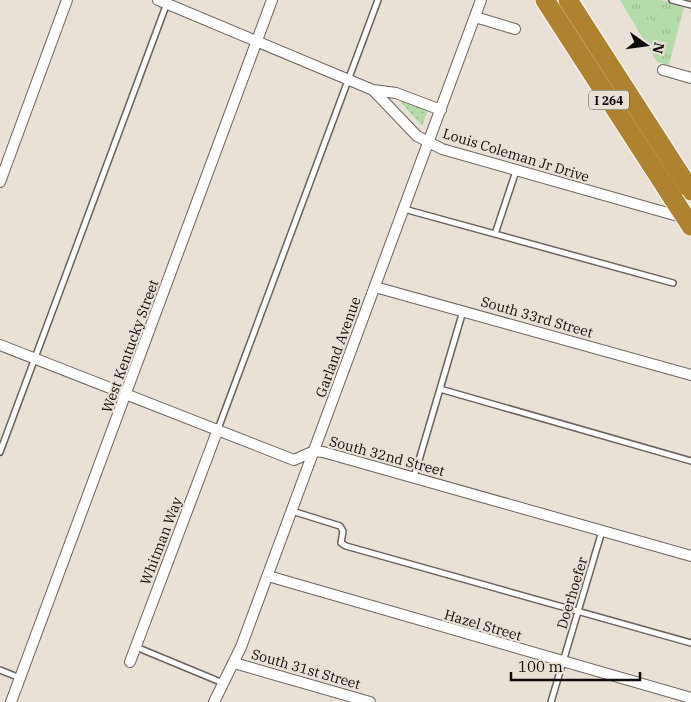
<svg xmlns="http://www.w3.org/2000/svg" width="691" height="702" viewBox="0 0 691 702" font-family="'IBM Plex Serif',serif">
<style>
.grass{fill:url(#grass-dots)}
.park{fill:url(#park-tufts)}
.garden{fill:#b5dbab}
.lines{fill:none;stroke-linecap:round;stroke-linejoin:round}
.lane-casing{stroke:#6b635b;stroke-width:8}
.street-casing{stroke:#6b635b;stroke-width:12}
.highway-casing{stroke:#fff;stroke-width:21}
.lane{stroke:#fff;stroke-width:5}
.street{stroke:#fff;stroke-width:10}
.highway{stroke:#af8230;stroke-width:19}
.highway-bridge-casing{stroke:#fff;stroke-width:21;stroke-linecap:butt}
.highway-bridge{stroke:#af8230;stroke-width:19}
.labels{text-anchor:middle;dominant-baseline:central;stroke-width:4.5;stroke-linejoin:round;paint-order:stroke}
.shield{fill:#e9e0d6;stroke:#504c46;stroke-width:1}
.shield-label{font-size:12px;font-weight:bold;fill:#0f0c09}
.street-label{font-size:14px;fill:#0f0c09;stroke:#e9e0d6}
</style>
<defs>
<pattern id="grass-dots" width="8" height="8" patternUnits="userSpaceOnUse" patternTransform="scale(1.25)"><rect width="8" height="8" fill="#b5dbab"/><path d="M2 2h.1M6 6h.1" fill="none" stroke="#9abb92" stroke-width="1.8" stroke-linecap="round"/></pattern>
<pattern id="park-tufts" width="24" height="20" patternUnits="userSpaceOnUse" patternTransform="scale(1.25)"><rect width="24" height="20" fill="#b5dbab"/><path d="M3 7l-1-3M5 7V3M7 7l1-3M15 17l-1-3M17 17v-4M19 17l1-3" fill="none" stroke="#9abb92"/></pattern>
</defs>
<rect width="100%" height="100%" fill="#e9e0d6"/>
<path class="grass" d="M404,100L428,110L422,126L403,105L401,101Z"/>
<path class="park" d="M620,0H661L684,7L669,65L657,62Z"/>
<path class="garden" d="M650,18L670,49L657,58L637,27Z"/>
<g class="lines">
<g class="lane-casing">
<path id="lane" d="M672,0L691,5
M404,209L673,283
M495,234L516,171
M440,389L691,461
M218,429L378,0
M0,452L167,3
M414,477L463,311
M292,511L340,526L343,531L341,543L346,546L691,643
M136,647L223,683
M0,670L20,678
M551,702L602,531"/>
</g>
<g class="street-casing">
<path id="street" d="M158,0L373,90L417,136L442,149L685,218
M475,17L515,29
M663,70L691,78
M373,90L396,93L441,110
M0,182L67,0
M375,287L691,375
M0,345L294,460L314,451L323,452L691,556
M268,576L691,698
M130,662L218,429
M234,663L370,702
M11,702L272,0
M214,702L241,647L481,0"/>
</g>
<g class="highway-casing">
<path id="highway" d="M545,0L674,200
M568,0L691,191"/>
</g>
<use href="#lane" class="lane"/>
<use href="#street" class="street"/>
<use href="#highway" class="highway"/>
<g class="highway-bridge-casing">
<path id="highway-bridge" d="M674,200L691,226"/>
</g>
<use href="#highway-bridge" class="highway-bridge"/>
</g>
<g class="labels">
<rect class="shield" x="589" y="90.5" width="40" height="19" rx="4"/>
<g class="shield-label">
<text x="609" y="100">I 264</text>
</g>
<g class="street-label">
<text transform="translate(516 155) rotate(17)">Louis Coleman Jr Drive</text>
<text transform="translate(537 317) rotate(16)">South 33rd Street</text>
<text transform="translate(130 346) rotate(-70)">West Kentucky Street</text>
<text transform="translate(338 347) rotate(-70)">Garland Avenue</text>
<text transform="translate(387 456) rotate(15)">South 32nd Street</text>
<text transform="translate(161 541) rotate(-69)">Whitman Way</text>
<text transform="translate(572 593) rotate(-73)">Doerhoefer</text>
<text transform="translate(483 625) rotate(16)">Hazel Street</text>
<text transform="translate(306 669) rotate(16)">South 31st Street</text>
</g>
</g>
<g transform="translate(646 45) rotate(104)" stroke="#e9e0d6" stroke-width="4" paint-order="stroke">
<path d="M0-4L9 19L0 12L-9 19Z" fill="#0f0c09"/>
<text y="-8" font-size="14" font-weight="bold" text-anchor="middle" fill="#0f0c09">N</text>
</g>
<path d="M511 672v8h129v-8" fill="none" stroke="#0f0c09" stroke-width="2.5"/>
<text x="518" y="672" font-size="15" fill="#0f0c09" stroke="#e9e0d6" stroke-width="4" paint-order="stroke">100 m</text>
</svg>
